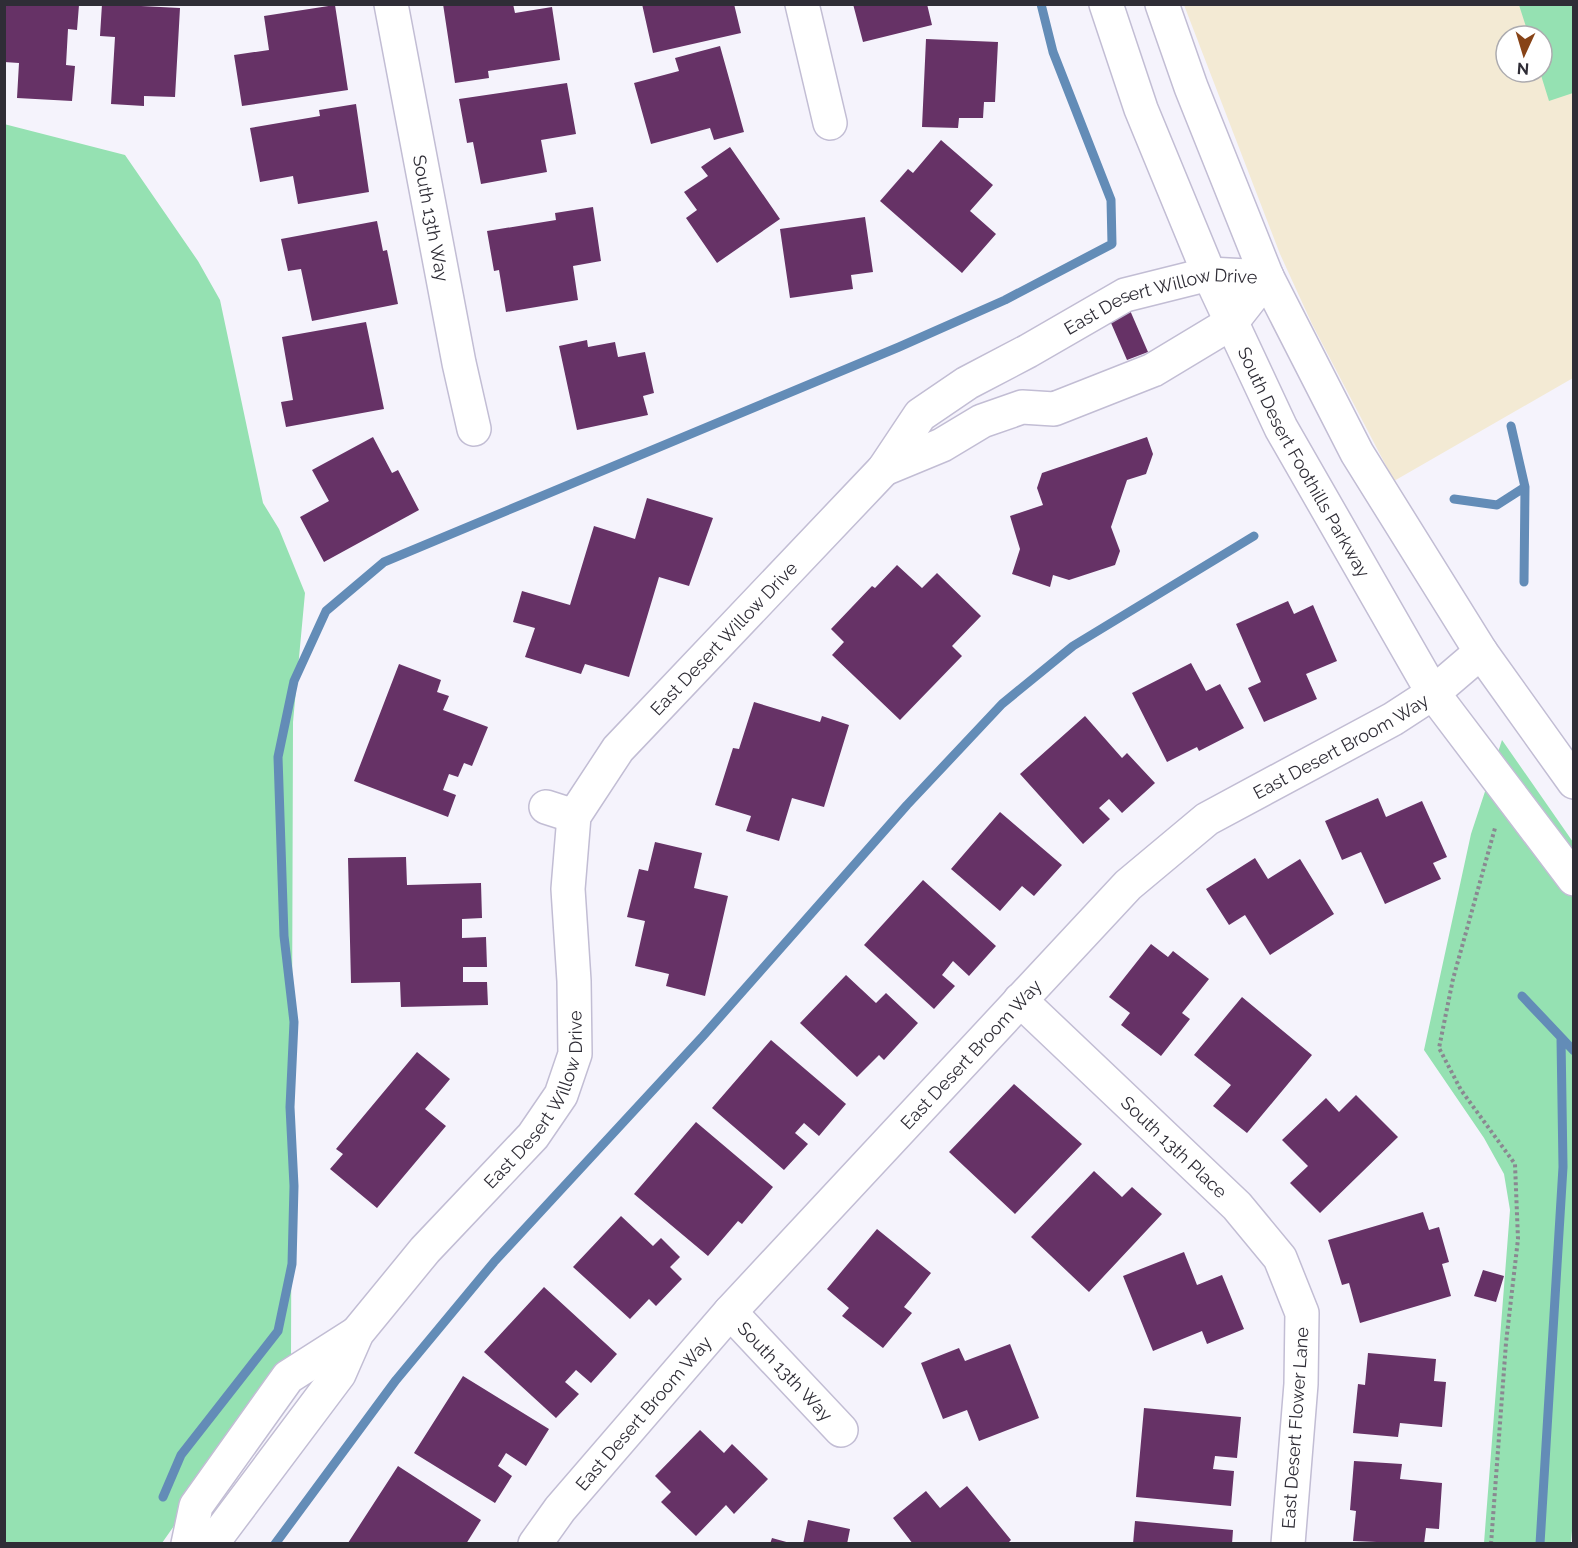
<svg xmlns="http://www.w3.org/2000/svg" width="1578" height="1548" viewBox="0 0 1578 1548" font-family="Raleway,sans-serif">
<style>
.education{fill:#f3ead4;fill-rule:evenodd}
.green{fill:#95e1b2}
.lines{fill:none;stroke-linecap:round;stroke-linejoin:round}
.stream{stroke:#638cb7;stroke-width:9}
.building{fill:#663266}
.minor-casing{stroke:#c2bdd4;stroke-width:36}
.tertiary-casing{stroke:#c2bdd4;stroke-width:36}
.path{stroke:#8a8891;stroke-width:4;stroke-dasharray:3 3;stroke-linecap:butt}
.minor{stroke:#fff;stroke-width:33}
.tertiary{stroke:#fff;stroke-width:33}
.labels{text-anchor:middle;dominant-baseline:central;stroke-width:6;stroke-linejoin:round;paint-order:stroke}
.street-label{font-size:18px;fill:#2f2d36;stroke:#fff}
</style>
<rect width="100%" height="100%" fill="#f5f3fc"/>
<path class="education" d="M1184,5H1573V378L1394,481L1312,324L1280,254ZM1506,36H1542V72H1506Z"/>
<path class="green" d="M1519,5H1573V93L1549,101L1540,72H1542V36H1529Z
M4,124L125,155L198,261L220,300L263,503L279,529L305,593L293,722L291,1359L162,1543H5Z
M1502,740L1573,842L1574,1507L1571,1543H1484L1510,1210L1504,1174L1484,1138L1424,1050L1471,834Z"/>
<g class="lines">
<path class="stream" d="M1511,426L1525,487L1524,582
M1454,499L1497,505L1525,487
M1522,996L1574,1051
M163,1497L181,1455L278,1331L292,1264L294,1186L290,1107L294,1022L284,936L278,757L294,681L326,611L384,562L899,347L1005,300L1112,244L1111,200L1053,52L1041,4
M275,1544L396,1380L494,1262L703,1036L907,805L1002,704L1073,646L1254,536
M1540,1544L1563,1167L1561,1038"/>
</g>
<path class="building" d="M102,4L180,8L175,97L144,96V106L111,104L115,37L100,36Z
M443,4H513L515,13L552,7L560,60L488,71L489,78L455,83Z
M642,4H734L741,33L653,53Z
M853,4H927L932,25L863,42Z
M4,5H79L77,30L68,29L66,65L75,66L72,101L17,98L19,63L4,62Z
M335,5L348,90L242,106L234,55L269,50L264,16Z
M926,39L998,42L995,102H984L983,118H959L958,128L922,127Z
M720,46L744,132L714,140L710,128L651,144L634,83L679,71L675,58Z
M567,83L576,134L541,140L547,172L481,184L473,142L467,143L459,99Z
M356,104L369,192L298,204L293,176L260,182L250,128L320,116L319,110Z
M941,140L993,185L970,211L996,234L962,273L880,201L908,169L913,173Z
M730,147L780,219L717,263L686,218L697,210L684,192L708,176L701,167Z
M593,207L601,261L573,266L578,300L506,312L499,270L494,271L487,231L556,220L555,213Z
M865,217L873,272L851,275L853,289L790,298L780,229Z
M377,221L383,251L387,250L398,304L312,321L301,269L288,271L281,239Z
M1129,308L1148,352L1127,360L1108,316Z
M366,322L384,409L286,427L281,402L293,400L282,337Z
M587,340L588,347L615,342L618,357L645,352L654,393L643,396L648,415L577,430L559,346Z
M373,437L392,473L398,470L419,510L324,562L300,517L329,501L312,470Z
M1147,437L1153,454L1146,474L1127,480L1111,527L1120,551L1115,565L1069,580L1053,575L1050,587L1012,574L1020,549L1010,516L1043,505L1037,488L1042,473Z
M647,498L713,518L689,586L659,577L629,677L585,664L581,674L525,657L535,628L513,622L522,591L570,605L594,526L635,539Z
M897,565L922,588L937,573L981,616L952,646L962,656L900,720L832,655L844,642L831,629L872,586L875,588Z
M1288,601L1294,614L1313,605L1337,661L1306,674L1317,699L1264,722L1248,688L1261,682L1236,624Z
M1191,663L1206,691L1220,684L1244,728L1199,751L1197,747L1167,762L1132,693Z
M399,664L441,680L437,692L449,696L443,710L488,727L472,766L464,763L458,777L449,774L443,790L456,795L448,817L354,781Z
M754,702L820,722L822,716L849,725L824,807L792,798L779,841L746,831L751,816L715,805L733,748L739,749Z
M1085,716L1122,758L1127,753L1155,783L1122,813L1109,799L1099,808L1110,819L1083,844L1020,774Z
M1378,798L1386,817L1422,801L1447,857L1433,863L1441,879L1385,904L1361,852L1342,860L1325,821Z
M1000,812L1062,865L1034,896L1022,886L1000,911L951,869Z
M655,842L702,853L694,888L728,896L705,996L666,986L669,974L635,966L645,921L627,917L639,869L648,871Z
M406,857L407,885L481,883L482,918L462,919V938L486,937L487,967H463V982H487L488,1005L401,1007L400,982L351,983L348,858Z
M1255,858L1268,879L1300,859L1334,914L1270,955L1245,915L1229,925L1206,889Z
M923,880L996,946L969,976L953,961L942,975L955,986L934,1009L864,945Z
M1151,944L1168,957L1173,951L1209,979L1182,1013L1190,1019L1161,1056L1121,1025L1130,1013L1109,997Z
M846,975L876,1003L886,993L918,1023L884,1060L879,1055L857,1077L800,1023Z
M1242,997L1312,1055L1247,1133L1213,1106L1231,1085L1194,1055Z
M771,1040L846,1104L819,1136L804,1123L795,1133L808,1144L784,1170L712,1108Z
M417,1052L450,1079L425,1109L446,1126L377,1208L330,1169L343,1154L336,1149Z
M1014,1084L1082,1144L1015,1214L949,1152Z
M1356,1095L1398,1137L1320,1213L1290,1183L1308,1166L1282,1140L1326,1098L1339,1112Z
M696,1122L773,1187L742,1224L738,1221L708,1256L634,1194Z
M1094,1171L1122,1197L1132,1187L1162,1214L1089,1292L1031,1237Z
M1423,1212L1429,1230L1439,1227L1449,1262L1442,1264L1451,1296L1360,1323L1349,1283L1342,1285L1328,1240Z
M621,1216L653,1246L661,1238L680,1257L670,1267L682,1279L656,1306L649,1299L630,1319L573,1267Z
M877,1229L931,1273L904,1307L912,1313L883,1348L842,1316L849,1308L827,1289Z
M1184,1252L1197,1285L1222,1275L1244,1329L1207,1344L1202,1331L1153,1351L1123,1276Z
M1483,1270L1504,1276L1496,1302L1474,1296Z
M544,1287L617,1354L591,1383L576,1370L565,1382L579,1394L556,1418L484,1352Z
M1010,1344L1039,1418L979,1441L967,1410L943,1419L921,1363L959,1348L965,1361Z
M1368,1353L1436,1359L1434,1381L1446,1382L1442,1427L1400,1423L1398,1437L1353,1433L1358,1384L1365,1385Z
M463,1376L549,1429L526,1466L506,1453L498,1466L512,1476L495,1503L414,1453Z
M1144,1408L1241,1417L1237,1458L1215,1456L1213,1469L1234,1471L1231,1506L1136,1497Z
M700,1430L724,1453L732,1444L768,1479L734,1514L726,1505L696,1536L661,1502L671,1492L655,1476Z
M1354,1461L1402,1464L1400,1479L1442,1483L1439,1529L1426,1528L1424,1544L1353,1541L1356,1511L1350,1510Z
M398,1466L481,1520L466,1544L348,1543Z
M967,1486L1011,1540L1007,1544H913L893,1518L926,1491L940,1508Z
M808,1520L850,1529L847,1544H803Z
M1135,1521L1233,1530L1232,1544H1133Z
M772,1538L790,1543V1544H770Z"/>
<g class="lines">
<g class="minor-casing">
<g id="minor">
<path id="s1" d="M391,4L459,363L474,429"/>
<path d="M802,4L830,123"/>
<path d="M884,469L942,445L982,421L1022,407L1054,409L1153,370L1231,323L1267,277"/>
<path d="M546,807L574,816"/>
<path id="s2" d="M1020,1000L1237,1206L1280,1258L1302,1313L1301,1384L1288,1544"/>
<path id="s3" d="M730,1312L841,1430"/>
<path d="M188,1544L196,1506L288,1377L357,1333"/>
<path id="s4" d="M206,1544L219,1534L339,1374L357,1333L425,1250L533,1136L561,1095L575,1054L574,981L568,889L574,816L618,749L884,469L920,415L967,383L1028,351L1125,295L1209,274L1267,277"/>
<path id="s5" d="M535,1544L560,1509L730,1312L1128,885L1207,819L1393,719L1433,693L1481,652"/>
</g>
</g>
<g class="tertiary-casing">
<g id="tertiary">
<path id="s6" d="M1106,4L1141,109L1209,274L1281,428L1433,693L1574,879"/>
<path d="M1162,4L1191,87L1267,277L1357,453L1481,652L1574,782"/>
</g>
</g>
<path class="path" d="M1491,1544L1506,1343L1518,1239L1515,1164L1461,1090L1439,1048L1453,979L1495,828"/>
<use href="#minor" class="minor"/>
<use href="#tertiary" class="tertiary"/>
</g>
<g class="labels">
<g class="street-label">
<text stroke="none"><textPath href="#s1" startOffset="218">South 13th Way</textPath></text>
<text stroke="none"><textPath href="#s4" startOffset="1659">East Desert Willow Drive</textPath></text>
<text stroke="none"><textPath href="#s6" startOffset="500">South Desert Foothills Parkway</textPath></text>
<text stroke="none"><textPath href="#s4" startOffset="1090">East Desert Willow Drive</textPath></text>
<text stroke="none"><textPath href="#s5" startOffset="1142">East Desert Broom Way</textPath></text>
<text stroke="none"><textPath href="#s5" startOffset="656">East Desert Broom Way</textPath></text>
<text stroke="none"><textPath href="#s4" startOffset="560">East Desert Willow Drive</textPath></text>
<text stroke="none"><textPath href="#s2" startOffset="213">South 13th Place</textPath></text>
<text stroke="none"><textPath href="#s3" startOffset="81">South 13th Way</textPath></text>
<text stroke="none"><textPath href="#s5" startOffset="170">East Desert Broom Way</textPath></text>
<text transform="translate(1295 1428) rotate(-86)">East Desert Flower Lane</text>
</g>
</g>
<rect width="1578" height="1548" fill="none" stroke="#2f2d36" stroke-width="12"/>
<g transform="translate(1524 54) rotate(184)"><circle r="28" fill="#ffffff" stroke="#acabaf" stroke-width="1.5"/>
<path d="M0-4.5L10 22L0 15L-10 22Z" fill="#874317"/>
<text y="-9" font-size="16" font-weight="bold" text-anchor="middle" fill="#2f2d36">N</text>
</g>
</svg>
